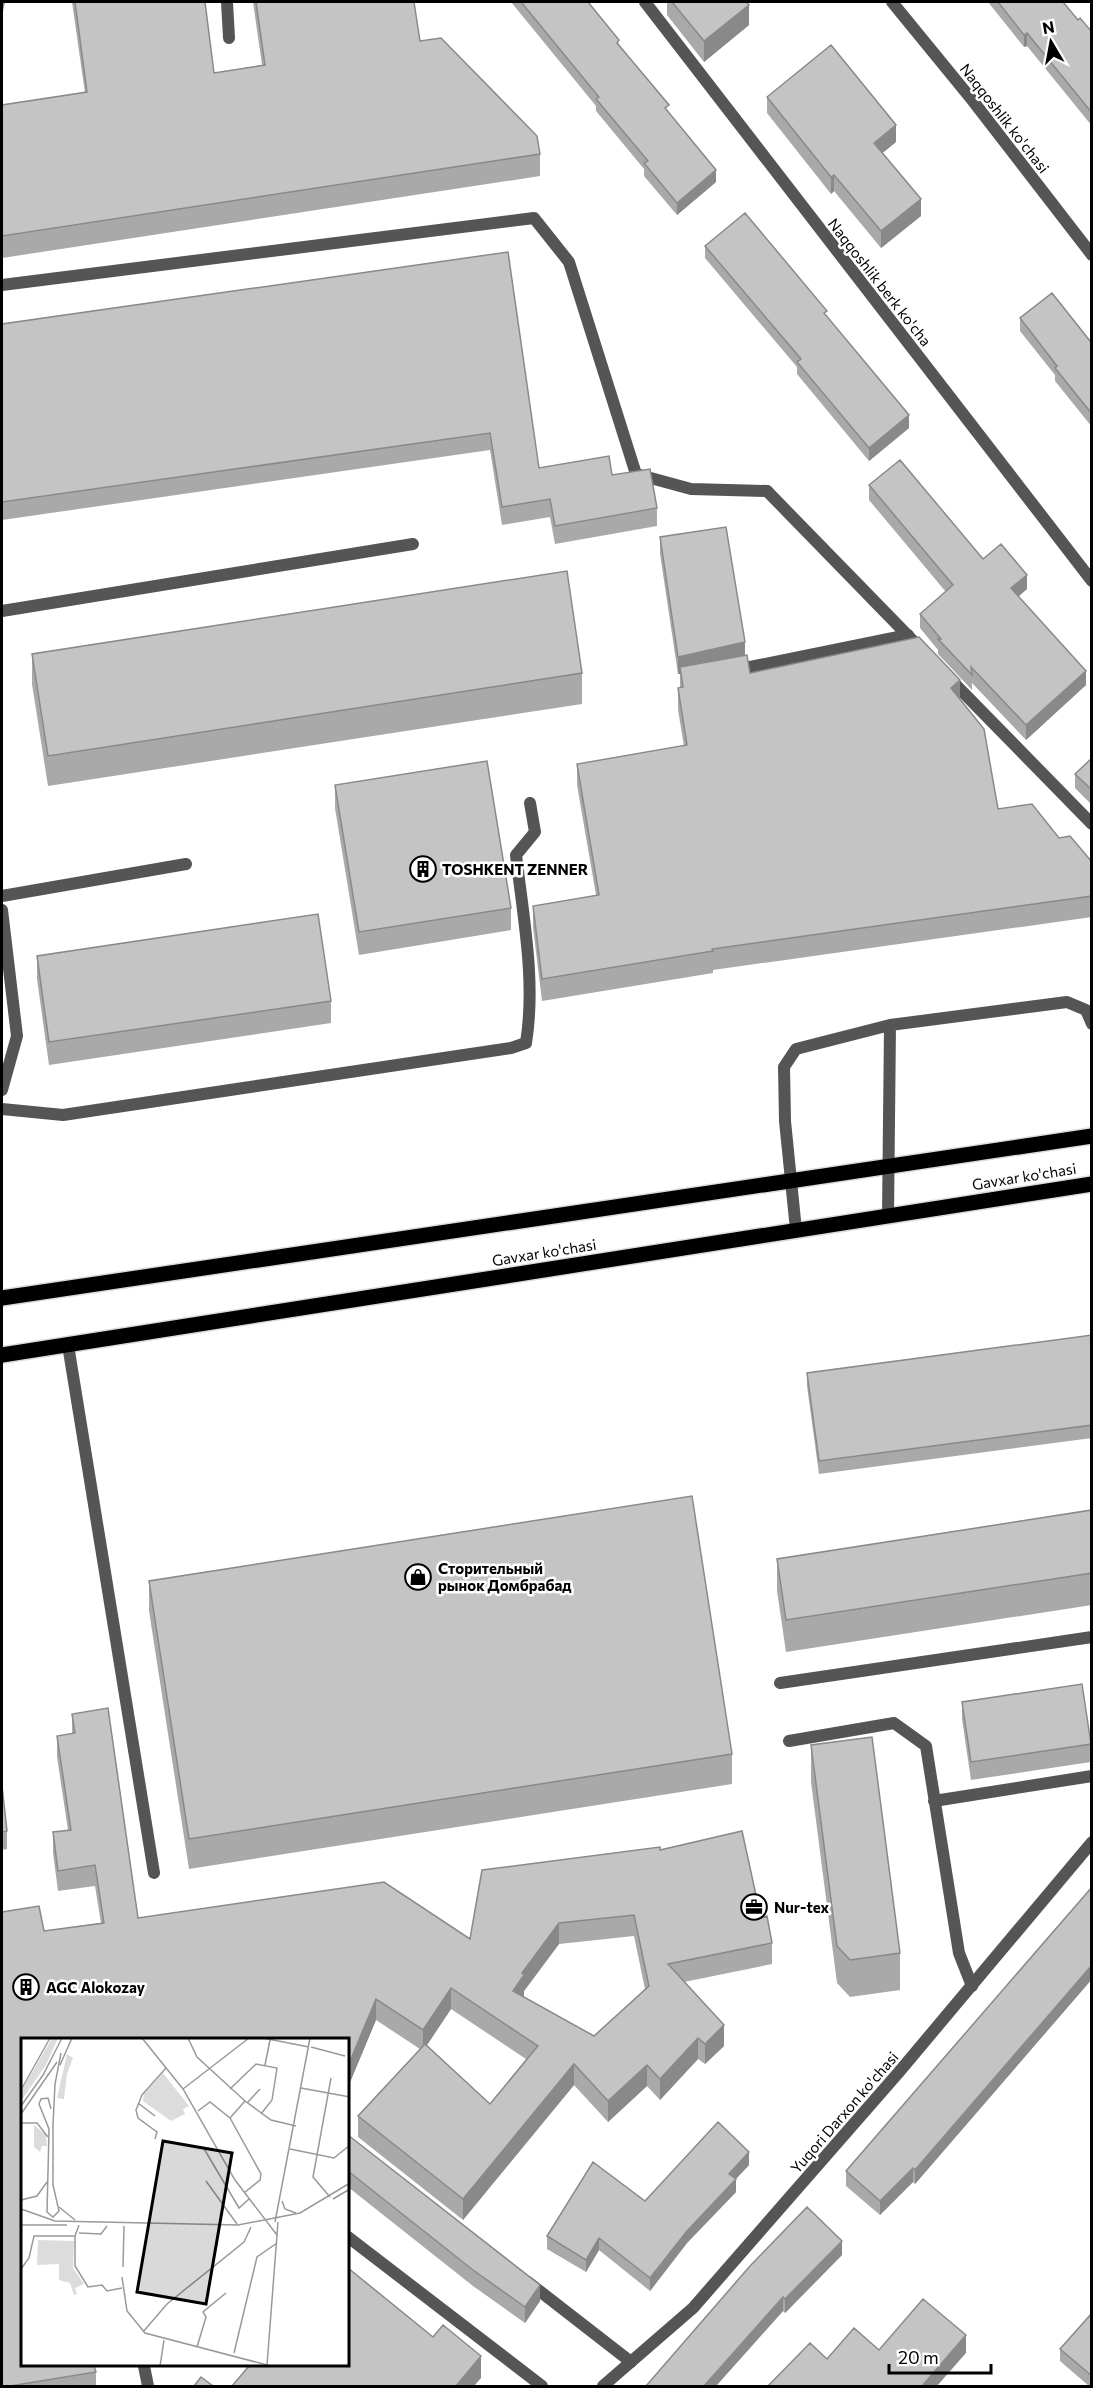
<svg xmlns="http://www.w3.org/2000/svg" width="1093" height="2388" viewBox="0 0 1093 2388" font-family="Commissioner,sans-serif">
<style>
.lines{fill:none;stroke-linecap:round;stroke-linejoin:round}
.primary-casing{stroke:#dbdbdb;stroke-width:18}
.lane{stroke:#555;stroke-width:12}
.street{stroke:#555;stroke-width:12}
.primary{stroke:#000;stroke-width:15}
.wall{fill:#a9a9a9;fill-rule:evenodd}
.shaded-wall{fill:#898989}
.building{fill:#c4c4c4;stroke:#898989;stroke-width:1.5;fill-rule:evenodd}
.labels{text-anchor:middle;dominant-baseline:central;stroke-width:5;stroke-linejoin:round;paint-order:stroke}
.street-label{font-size:15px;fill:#000;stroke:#fff}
.poi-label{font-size:15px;font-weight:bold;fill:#000;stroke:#fff;text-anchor:start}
.inset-road{fill:none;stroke:#999;stroke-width:1.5}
.view{fill:#000;fill-opacity:0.15;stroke:#000;stroke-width:3}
.inset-edge{fill:none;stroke:#000;stroke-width:3}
</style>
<rect width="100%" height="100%" fill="#fff"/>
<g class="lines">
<g class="primary-casing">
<path id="primary" d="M2,1298L1092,1136
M2,1355L1092,1184"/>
</g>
<path class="lane" d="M227,2L229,38
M2,285L534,218L569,262L636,474L691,489L767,491
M2,611L413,544
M735,670L908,635
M2,896L186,864
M2,910L17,1036L2,1090
M2,1109L63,1115L511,1048L526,1043C536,981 523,916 516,855L535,832L530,803
M888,1216L890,1025
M796,1230L785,1121L784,1067L796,1049L890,1025L1067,1002L1086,1010L1092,1024
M68,1345L154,1873
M780,1683L1092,1637
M789,1741L894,1723L926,1746L959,1953L972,1986
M934,1801L1092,1776
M348,2237L542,2386
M528,2282L631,2362
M144,2366L148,2386"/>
<path class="street" d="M645,2L1092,581
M892,2L973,101L1092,255
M767,491L921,649
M950,679L1092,824
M603,2386L693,2308L899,2072L1092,1842"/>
<use href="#primary" class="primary"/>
</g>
<path class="wall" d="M72,2H205L214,73L262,65L253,2H414L420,41L540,154V176L2,258V105L85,93Z
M511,2H588L669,112L716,182L677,215L644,176V169L596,111V106Z
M667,2H746L749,25L704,62L667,15Z
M988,2H1063L1078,20L1092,32V126L1027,46L1024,47Z
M767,97L896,142L882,153L921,216L881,248L834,191L831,194L767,113Z
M705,246L909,428L869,461L797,374V367L705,258Z
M508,252L539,468L612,475L657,508V526L555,544L550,517L502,525L490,450L2,520V324Z
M1020,318L1090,341L1092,340V427L1055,381V375L1020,331Z
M869,485L983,559L1027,589L1018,596L1086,685L1026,740L972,683V690L938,654V650L920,628V614L946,592L869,500Z
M660,537L745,655L750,673L960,700L998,809L1059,838L1092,862V917L713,970V973L542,1001L533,927V906L596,895L577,785V764L684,746L678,710V688H680V674H678L660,554Z
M32,654L582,673V704L48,786L32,684Z
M1092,758V805L1075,788V774Z
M335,785L511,908V930L359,955L335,808Z
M37,956L331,1001V1023L49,1065L37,979Z
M1092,1335V1438L819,1474L807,1386V1373Z
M1092,1510V1605L786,1652L777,1591V1559Z
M149,1581L732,1754V1784L189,1869L149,1611Z
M962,1702L1091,1744V1762L971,1780L962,1719Z
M108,1708L138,1918L384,1882L470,1939L482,1870L660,1847V1850L742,1831L761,1918L767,1916L772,1943V1964L684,1982L724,2025V2046L705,2064L698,2059L660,2100L647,2086L608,2122L574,2085L463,2220L358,2137V2116L420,2049L376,2020L348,2087V2040H22V2366H94L96,2372V2386H2V1912L39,1906L44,1931L101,1923L95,1886L58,1891L53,1853V1832L68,1830L57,1757V1736L72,1734V1714ZM634,1936L645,1989L594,2036L523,1997L524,1991L559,1944ZM451,2009L526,2059L490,2104L427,2045Z
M811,1745L900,1953V1990L850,1997L837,1983L811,1782Z
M2,1786L7,1831V1849L2,1850Z
M1092,1887V1979L915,2184L913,2182L880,2215L846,2186V2171Z
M348,2135L540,2301L525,2323L473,2286L348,2187Z
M749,2165L736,2179V2192L687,2243L650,2291L599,2250L586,2272L547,2249V2236Z
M842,2255L785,2313L783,2311L716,2386H646Z
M1092,2313V2386H1089L1060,2361V2349Z"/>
<path class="shaded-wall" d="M2,2H5L2,16Z
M749,5V25L704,62V41Z
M1027,33V46L1024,47V35Z
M896,125V142L874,160V143Z
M716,170V182L677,215V203Z
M834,175V191L831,194V177Z
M921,199V216L881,248V231Z
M909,415V428L869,461V448Z
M1027,575V589L1011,603V588Z
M745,642V660L680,667V674H678V657Z
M1086,671V685L1026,740V725Z
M960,680V701L951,688Z
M559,1923V1944L524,1991V1996L513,2012V1991L522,1973Z
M1092,1965V1979L915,2184V2170Z
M451,1988V2009L423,2051V2030Z
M376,1999V2020L348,2087V2066Z
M724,2025V2046L705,2064V2044Z
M698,2038V2059L660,2100V2079Z
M574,2064V2085L463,2220V2199Z
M647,2065V2086L608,2122V2101Z
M749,2152V2165L731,2184L736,2179V2192L687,2243L650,2291V2278L729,2174Z
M913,2168V2182L880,2215V2201Z
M599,2238V2250L586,2272V2260Z
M842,2241V2255L785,2313V2299Z
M540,2285V2301L525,2323V2307Z
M783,2297V2311L716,2386H704Z
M966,2335V2353L937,2386H922Z
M481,2356V2378L474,2386H456Z"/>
<path class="building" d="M75,2H205L214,73L265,65L256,2H414L420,41L441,38L537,136L540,154L2,236V105L87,92Z
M521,2H588L619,40L617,43L669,105L665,108L716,170L677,203L644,163L648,161L596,99L599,97Z
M672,2H746L749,5L704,41Z
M998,2H1063L1078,20L1080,18L1092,32V113L1027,33L1024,35Z
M831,45L896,125L874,143L921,199L881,231L834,175L831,177L767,97Z
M745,213L827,311L824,313L909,415L869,448L797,362L801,359L705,246Z
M508,252L539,468L609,456L612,475L650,469L657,508L555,526L550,499L502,507L490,433L2,502V324Z
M1052,293L1090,341L1092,340V414L1055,368L1057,366L1020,318Z
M900,460L983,559L1001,544L1027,575L1011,588L1086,671L1026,725L971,667L972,675L938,639H941L920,614L953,585L869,485Z
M726,527L745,642L678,657L660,537Z
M567,571L582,673L48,756L32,654Z
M919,637L960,680L951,688L984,729L998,809L1032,804L1059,838L1070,836L1092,862V896L712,949L713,951L542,979L533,906L599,895L577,764L687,745L678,688L683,687L680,667L747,655L750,673Z
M1092,758V790L1075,774Z
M487,761L511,908L359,932L335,785Z
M318,914L331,1001L49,1042L37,956Z
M1092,1335V1425L819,1461L807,1373Z
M692,1496L732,1754L189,1839L149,1581Z
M1092,1510V1573L786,1620L777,1559Z
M1082,1684L1091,1744L971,1762L962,1702Z
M108,1708L138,1918L384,1882L470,1939L482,1870L660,1847V1850L742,1831L761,1918L767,1916L772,1943L668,1964L724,2025L705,2044L698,2038L660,2079L647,2065L608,2101L574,2064L463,2199L358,2116L425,2044L490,2104L538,2046L451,1988L423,2030L376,1999L348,2066V2040H22V2366H94L96,2372L10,2386H2V1912L39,1906L44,1931L104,1923L95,1865L58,1871L53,1832L71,1830L57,1736L75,1733L72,1714ZM634,1915L649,1986L594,2036L513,1991L524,1975L522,1973L559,1923Z
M872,1737L900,1953L850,1960L837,1946L811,1745Z
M2,1786L7,1831L2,1832Z
M1092,1887V1965L915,2170L913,2168L880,2201L846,2171Z
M718,2122L749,2152L729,2174L736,2179L687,2231L650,2278L599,2238L586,2260L547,2236L593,2162L645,2201Z
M348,2135L540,2285L525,2307L473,2270L348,2171Z
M807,2207L842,2241L785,2299L783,2297L704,2386H646L750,2266Z
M348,2268L433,2337L443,2325L481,2356L456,2386H232L249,2366H348Z
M923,2299L966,2335L922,2386H768L810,2343L827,2359L854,2328L879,2350Z
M1092,2313V2376L1060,2349Z
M201,2377L213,2386H194Z"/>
<defs>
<g id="building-ring" transform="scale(1.35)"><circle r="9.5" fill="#fff" stroke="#000" stroke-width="1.5"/><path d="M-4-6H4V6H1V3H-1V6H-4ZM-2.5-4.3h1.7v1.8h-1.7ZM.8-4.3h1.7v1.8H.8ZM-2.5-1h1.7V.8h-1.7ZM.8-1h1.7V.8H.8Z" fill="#000"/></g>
<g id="shop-ring" transform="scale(1.35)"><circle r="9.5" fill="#fff" stroke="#000" stroke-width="1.5"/><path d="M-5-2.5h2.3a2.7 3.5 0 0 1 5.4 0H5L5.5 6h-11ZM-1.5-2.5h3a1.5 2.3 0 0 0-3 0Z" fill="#000"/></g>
<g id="office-ring" transform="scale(1.35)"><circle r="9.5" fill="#fff" stroke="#000" stroke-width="1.5"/><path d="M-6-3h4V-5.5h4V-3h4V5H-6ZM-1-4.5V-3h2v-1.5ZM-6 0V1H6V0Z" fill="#000"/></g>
</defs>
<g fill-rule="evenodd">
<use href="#building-ring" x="423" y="869"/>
<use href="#shop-ring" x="418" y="1577"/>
<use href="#office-ring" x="754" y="1907"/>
<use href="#building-ring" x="26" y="1987"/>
</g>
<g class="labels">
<g class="street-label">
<text transform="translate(1005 118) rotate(52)">Naqqoshlik ko'chasi</text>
<text transform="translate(880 282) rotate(52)">Naqqoshlik berk ko'cha</text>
<text transform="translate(1024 1176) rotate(-9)">Gavxar ko'chasi</text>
<text transform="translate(544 1252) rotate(-9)">Gavxar ko'chasi</text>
<text transform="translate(844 2112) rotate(-49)">Yuqori Darxon ko'chasi</text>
</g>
<g class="poi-label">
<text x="442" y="869">TOSHKENT ZENNER</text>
<text x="438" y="1568">Сторительный<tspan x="438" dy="17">рынок Домбрабад</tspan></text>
<text x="774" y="1907">Nur-tex</text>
<text x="46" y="1987">AGC Alokozay</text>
</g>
</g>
<g transform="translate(21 2038)">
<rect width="328" height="328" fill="#fff"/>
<path d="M17,202L53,203L52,230L63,246L54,250L56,256L53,257L49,245L38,242V226L16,227Z" fill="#dcdcdc"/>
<path d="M31,0H37L25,27L0,63V54ZM46,16L52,20L46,36L43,61L36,60ZM13,87L25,97L26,108H21L19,114L13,109Z" fill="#dcdcdc"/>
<path d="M142,35L168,68L162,71L164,76L150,83L122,63L123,56Z" fill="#dcdcdc"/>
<path class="inset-road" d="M121,0L162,51L214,142L256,197M167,0L176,19L224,63L250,82L275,88M242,0L288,9M290,9L324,18M39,27L51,0M244,27L249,2M280,50L329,59M162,51L228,0M209,51L235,26L256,30L251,62L240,76M0,52L29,0M117,65L134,78M226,65L239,51M0,68L22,37L41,0M177,73L189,64L209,80L240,136L239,142L223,155M0,76L36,24M209,80L224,63M0,85H16L27,99M134,101L136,94L117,80L115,72L121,57L145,30M182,109L218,170L228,161M269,111L313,120L329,107M27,133L26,174L32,179L38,173L32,147V87L34,46L40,15M27,135L28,91L18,66L20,61L27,60L30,71M185,143L216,186M309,159L292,139L310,40M312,161L329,151M0,162L16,158L26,144M261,163L264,171L275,175M38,169L54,182M0,171L34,183L217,187L279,175L329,145M254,184L289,0M0,187H46M58,195L80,196L86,188M54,198V228L67,249L81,247L86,253L101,250M102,229L103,188M0,231L8,220L13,198H54L58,187M101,239L106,273L124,295L246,327M122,294L146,266L223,204L230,189M176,309L185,279L182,274L205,255M213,315L236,219L256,205M246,327L257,184M139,328L143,302"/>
<path class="view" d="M142,103L211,115L185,266L116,254Z"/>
<rect width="328" height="328" class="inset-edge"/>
</g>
<rect width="1093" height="2388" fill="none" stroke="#000000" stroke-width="6"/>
<g transform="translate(1051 42) rotate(350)" stroke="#ffffff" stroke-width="4.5" paint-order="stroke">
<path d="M0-4.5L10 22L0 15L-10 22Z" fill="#000000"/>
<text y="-9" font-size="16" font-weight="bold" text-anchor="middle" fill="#000000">N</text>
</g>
<path d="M889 2364v9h102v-9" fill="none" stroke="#000000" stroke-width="3"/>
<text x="898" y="2364" font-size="18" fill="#000000" stroke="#ffffff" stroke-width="4.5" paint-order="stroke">20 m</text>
</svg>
